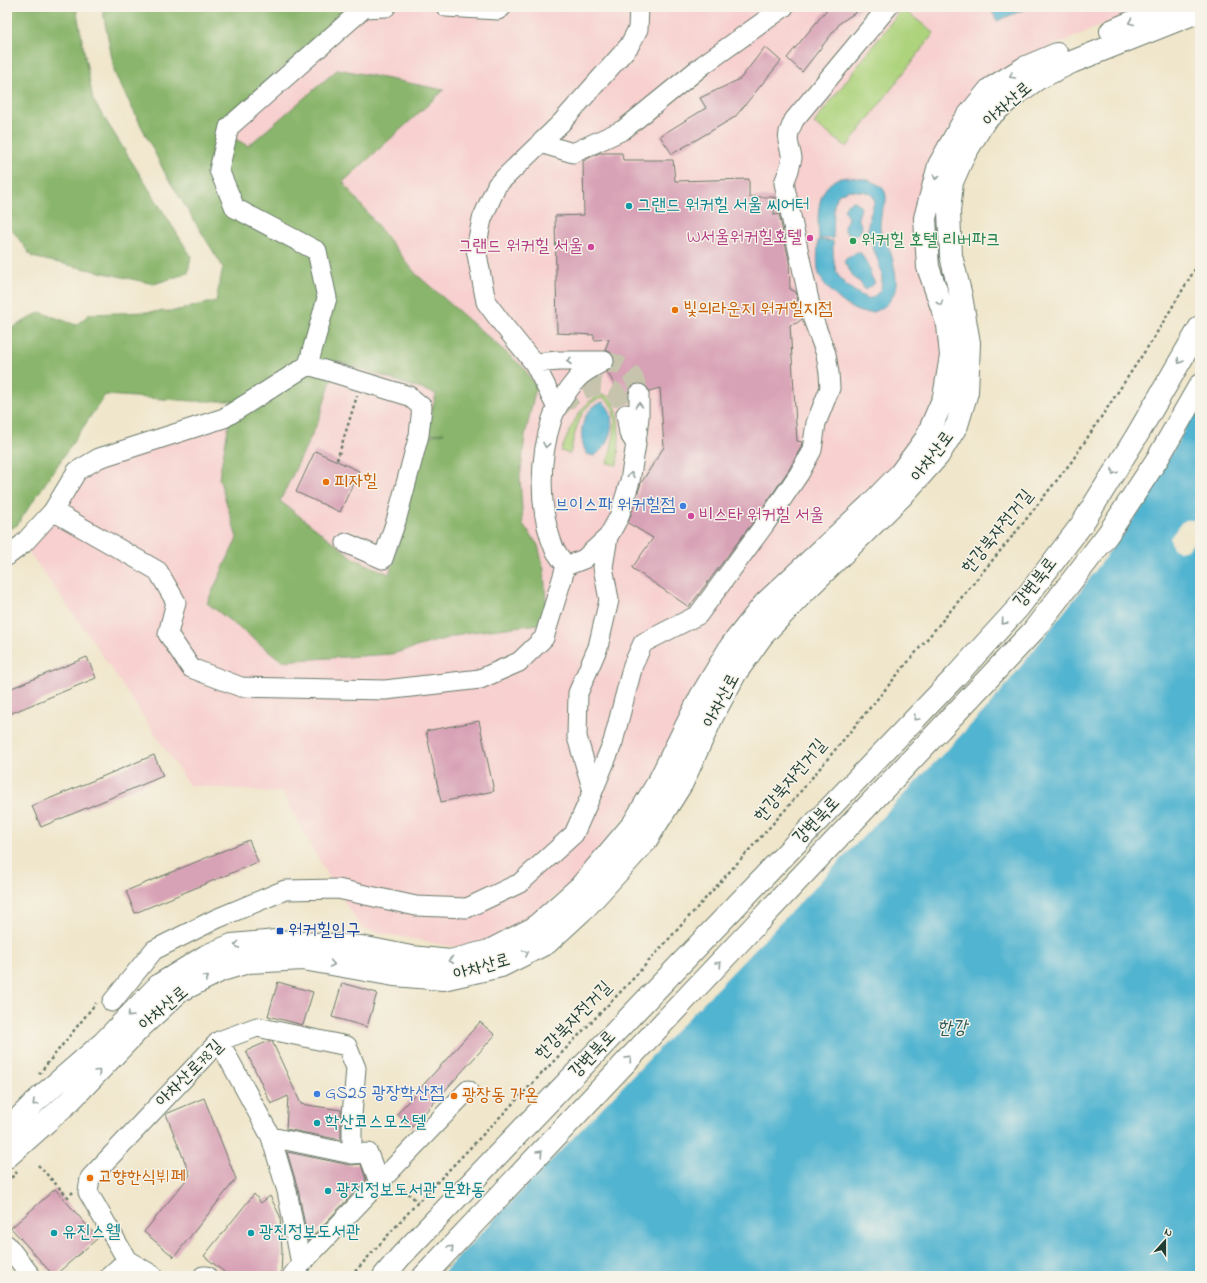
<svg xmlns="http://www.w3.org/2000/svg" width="1207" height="1283" viewBox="0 0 1207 1283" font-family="'Indie Flower','Poor Story',sans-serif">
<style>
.built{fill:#f7d0cf}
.green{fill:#add37d;stroke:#668858}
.forest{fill:#8ab56c;stroke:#547950;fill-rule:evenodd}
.water{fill:#51b4d0;stroke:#387882}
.pier{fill:#f0e6cb}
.building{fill:#d8a2b6}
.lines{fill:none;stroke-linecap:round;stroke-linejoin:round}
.minor-tunnel{stroke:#c6c4ad;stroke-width:19;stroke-dasharray:19 10;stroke-linecap:butt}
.minor-casing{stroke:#687869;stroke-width:21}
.major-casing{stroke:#687869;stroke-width:24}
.highway-casing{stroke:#687869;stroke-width:24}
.path{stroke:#687869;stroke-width:2.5;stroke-dasharray:3 3;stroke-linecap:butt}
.minor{stroke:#fff;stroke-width:19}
.major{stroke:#fff;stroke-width:22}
.highway{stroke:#fff;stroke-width:22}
.oneway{stroke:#8f9e9a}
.culture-dot{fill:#0f9aa8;stroke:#f7f3e8;stroke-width:1.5}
.hotel-dot{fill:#d1479c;stroke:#f7f3e8;stroke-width:1.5}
.leisure-dot{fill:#2e9e5b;stroke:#f7f3e8;stroke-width:1.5}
.food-dot{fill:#e8710a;stroke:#f7f3e8;stroke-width:1.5}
.shop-dot{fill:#3f7fe0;stroke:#f7f3e8;stroke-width:1.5}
.transit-dot{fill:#1a4fb4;stroke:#f7f3e8;stroke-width:1.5}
.labels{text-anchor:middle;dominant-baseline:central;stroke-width:3;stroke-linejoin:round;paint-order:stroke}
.street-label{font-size:18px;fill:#1f3d34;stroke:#f7f3e8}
.culture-label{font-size:18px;fill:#0d838f;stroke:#f7f3e8;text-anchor:start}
.hotel-label{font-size:18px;fill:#b23c85;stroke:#f7f3e8;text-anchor:end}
.leisure-label{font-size:18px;fill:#27864d;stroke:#f7f3e8;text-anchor:start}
.food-label{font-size:18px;fill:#c56008;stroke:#f7f3e8;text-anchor:start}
.shop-label{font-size:18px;fill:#366cbe;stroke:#f7f3e8;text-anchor:end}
.transit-label{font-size:18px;fill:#164399;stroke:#f7f3e8;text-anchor:start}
.water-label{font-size:19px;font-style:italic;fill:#2c5b5b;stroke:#f7f3e8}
</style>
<rect width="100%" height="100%" fill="#f7f3e8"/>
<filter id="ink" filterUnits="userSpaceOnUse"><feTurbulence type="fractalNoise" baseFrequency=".025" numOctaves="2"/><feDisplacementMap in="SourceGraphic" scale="8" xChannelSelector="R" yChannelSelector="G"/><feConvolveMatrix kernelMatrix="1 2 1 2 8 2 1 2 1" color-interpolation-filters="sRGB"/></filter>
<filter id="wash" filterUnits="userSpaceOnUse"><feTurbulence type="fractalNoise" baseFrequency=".012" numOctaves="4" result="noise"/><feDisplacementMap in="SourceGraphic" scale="16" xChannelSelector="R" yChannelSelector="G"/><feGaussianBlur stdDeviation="0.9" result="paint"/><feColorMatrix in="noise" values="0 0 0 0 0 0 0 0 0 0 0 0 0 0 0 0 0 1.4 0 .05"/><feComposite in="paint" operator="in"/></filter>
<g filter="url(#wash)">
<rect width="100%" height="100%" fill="#f0e6cb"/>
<path class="built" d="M386,7H1145L1018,61L955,119L926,167L918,215L940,323L943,354L931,411L908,453L639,799L573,881L529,919L496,939L454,947L362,929L321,864L283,793L189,785L90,637L23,544L77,471L220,420L308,365L235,208L229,127L364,8Z"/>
<path class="green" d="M902,8L934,33L847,147L814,123Z
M599,395C604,395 608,395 611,399C622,409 619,451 617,465L607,463C612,446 623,410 604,398C579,401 575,434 570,454L561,451C570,430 578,406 599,395Z"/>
<path class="forest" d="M7,7H76L93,100L191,256L188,273L154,284L32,257L7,223Z
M102,7H358L275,74L216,128L248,146L338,69L444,90L343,182L416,274L524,368L536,387L525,436L520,478L523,524L538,545L544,570L546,602L540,624L465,633L392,654L282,661L207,603L237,538L219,478L233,401H193L105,395L17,525L7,531V331L40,312L76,325L90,314L174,311L216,301L223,267L167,177L115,74ZM337,361L436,394L431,413L428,434L444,433L424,437L409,502L389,574L355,559L280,501L318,422Z"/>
<path class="water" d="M990,7H1030L997,21Z
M847,177C861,178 889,181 886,201C886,204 883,207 882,210C881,215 880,223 880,228C881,237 886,242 890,250C893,259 897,277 896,286C895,293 891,300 886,305C868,320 853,311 838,298C830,291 823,283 819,274C816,264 818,250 818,240L833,241C833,275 837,282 868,299C897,290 873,253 868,234C866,227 872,208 875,200L872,195L867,192L849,190L838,195L834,205L833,238L819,239C818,219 815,192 835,180C838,178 843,178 847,177Z
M854,201L857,202L861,208L858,218L862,227L861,231L855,236C849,235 845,233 844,227L848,218L844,209L848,203Z
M857,252L861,253L871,271L870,274L875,283L865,290L859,281L856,280L844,262L846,259Z
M1200,301V1276H382L743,889L976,631L1069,511Z
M603,402C619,415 611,446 594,456L587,454C576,437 582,407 603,402Z"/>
<path class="pier" d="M1200,299V401L1140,510L1079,593L990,705L440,1276H380L742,888L823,798L895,714L974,630L1020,573L1068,509Z
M1186,520H1193L1198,523L1200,527V534L1188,550L1179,552L1172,547L1170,538L1181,523Z"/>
<g id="blocks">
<path class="building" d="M829,7H864L841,22L802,72L787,58Z
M765,47L781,61L735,117L672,154L660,136L706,108L700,98L740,79Z
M599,153H622L623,160H673L675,181L749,179V197H774V215L779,214L789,261L790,289L796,292L802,319L797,323L790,325L797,441L802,442L801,447L790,468L756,518L689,607L632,568L653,538L628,523L641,483L664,447L660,388L649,391L645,385L639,383L633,385L630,388L628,393H627L615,385L607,372L613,367L615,361L613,355L610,352L605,350L609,339L594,340V335L557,333L555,216L584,215L583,161Z
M315,451L359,471L340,512L296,492Z
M87,657L96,678L7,715V690Z
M479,721L494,791L441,802L426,731Z
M154,755L163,776L41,827L32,806Z
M249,840L258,862L135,913L126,891Z
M278,982L313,992L303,1025L268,1016Z
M342,983L377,993L367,1027L332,1017Z
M480,1022L495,1035L412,1127L397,1114Z
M269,1041H272L301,1104L341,1110V1140L286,1129L288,1096L271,1104L246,1051Z
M204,1098L236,1179L174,1257L144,1232L190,1175L166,1114Z
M287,1152L350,1165L361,1164L366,1180L308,1241L298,1189Z
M55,1189L98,1238L54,1276L11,1228Z
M254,1194L261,1203L270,1196L280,1216L282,1251L281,1276H229L204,1256Z"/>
</g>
</g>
<g filter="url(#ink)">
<use href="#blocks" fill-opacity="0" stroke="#687869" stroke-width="1"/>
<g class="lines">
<path class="minor-tunnel" d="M604,361C626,365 635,372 639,394
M559,407C565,402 572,396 579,392C603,379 620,389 626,414"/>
<g class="minor-casing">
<path id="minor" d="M446,7L498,10L502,7
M540,143L573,153L623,130L703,65L784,7
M604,361C596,366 587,370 580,376C574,381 570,388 565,395C560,402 555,410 552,419C539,459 538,509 554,548C557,554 562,560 566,566L584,559L608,537
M534,363L559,361H604
M308,365L409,396L422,407L419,435L396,521L383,559L346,543
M557,408L534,363L504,326L486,302L476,249L482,219L497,185L561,123L629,46L638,29L639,7
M637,435L639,417V394
M53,511L158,571L176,602L168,634L191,668L241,687L385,690L480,679L519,662L544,638L566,566
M7,556L23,544L53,511L77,471L99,458L224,418L308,365L327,298L317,251L235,208L219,170L229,127L364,8L386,7
M593,791L613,742L633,665L643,643L698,615L765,524L799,474L812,450L816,423L830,388L829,373L826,354L813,319L784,183L789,170L792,158L788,141L789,132L794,120L888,7
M112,1002L154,950L216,919L285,890L338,889L416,906L467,908L520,883L574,834L593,791L577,737L578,693L598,647L609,600L603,567L608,537L619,517L630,481L636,444L629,433L626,414
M219,1041L271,1137L287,1191L301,1264
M271,1137L352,1154L368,1153L379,1182
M7,1245L31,1276
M110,1276L127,1260
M154,1276L127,1260L88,1192L90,1178L219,1041L257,1027L347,1046L356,1068L352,1115V1154
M203,1276H207
M292,1276L301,1264L468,1090"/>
</g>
<g class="major-casing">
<path id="major" d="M1111,31L1167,7
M7,1130L36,1101L104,1042L159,985L206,956L232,945L276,941L361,947L411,957L450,961L489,951L534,928L580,887L634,823L659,781L700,698L731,646L765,603L870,505L900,474L926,439L944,397L951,356L948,325L928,267L925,218L939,165L963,122L990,89L1024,68L1057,54
M7,1157L71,1100L142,1026L180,991L222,970L248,962L303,959L394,975L443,979L501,966L547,943L585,908L645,842L682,783L713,715L735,674L762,636L807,589L902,496L938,456L957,425L967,392L969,343L961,296L951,256L949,212L952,182L964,155L985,120L1012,97L1037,79L1072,62L1200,11"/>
</g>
<g class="highway-casing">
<path id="highway" d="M384,1276L400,1257L956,676L1018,608L1082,524L1136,437L1200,327
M424,1276L1033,631L1108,534L1158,458L1200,385"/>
</g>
<path class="path" d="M337,460L357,396
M39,1074L96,1003
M38,1165L68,1197L73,1192
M7,1182L17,1172
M399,1185L418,1202
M351,1276L418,1202L631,981L786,809L1020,527L1072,461L1153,339L1200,261"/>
<use href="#minor" class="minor"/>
<use href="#major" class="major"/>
<use href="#highway" class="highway"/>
</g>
<defs><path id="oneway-chevron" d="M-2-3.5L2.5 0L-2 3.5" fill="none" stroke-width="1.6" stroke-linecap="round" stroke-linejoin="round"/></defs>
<g class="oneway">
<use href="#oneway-chevron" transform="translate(1131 22) rotate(157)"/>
<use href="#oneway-chevron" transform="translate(1012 76) rotate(149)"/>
<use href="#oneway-chevron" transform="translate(936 177) rotate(106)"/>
<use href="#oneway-chevron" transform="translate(940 303) rotate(71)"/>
<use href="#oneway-chevron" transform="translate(569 361) rotate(-180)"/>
<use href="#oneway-chevron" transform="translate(1180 361) rotate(120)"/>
<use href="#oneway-chevron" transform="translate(639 405) rotate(-91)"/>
<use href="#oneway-chevron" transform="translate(546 445) rotate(101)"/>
<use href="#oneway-chevron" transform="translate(1114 472) rotate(122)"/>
<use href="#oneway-chevron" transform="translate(631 475) rotate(-81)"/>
<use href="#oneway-chevron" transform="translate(1004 622) rotate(132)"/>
<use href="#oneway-chevron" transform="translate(916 718) rotate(134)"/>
<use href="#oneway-chevron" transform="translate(237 945) rotate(172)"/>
<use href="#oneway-chevron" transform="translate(526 953) rotate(-27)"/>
<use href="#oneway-chevron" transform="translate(451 960) rotate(174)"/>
<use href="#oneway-chevron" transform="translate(332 964) rotate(10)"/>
<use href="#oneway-chevron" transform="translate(719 964) rotate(-47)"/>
<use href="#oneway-chevron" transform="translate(206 978) rotate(-27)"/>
<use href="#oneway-chevron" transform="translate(130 1015) rotate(134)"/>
<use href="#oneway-chevron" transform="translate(629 1059) rotate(-47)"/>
<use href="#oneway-chevron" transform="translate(98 1072) rotate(-46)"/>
<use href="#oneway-chevron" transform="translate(35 1103) rotate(137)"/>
<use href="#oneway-chevron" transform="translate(540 1153) rotate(-47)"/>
<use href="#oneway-chevron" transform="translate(451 1248) rotate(-47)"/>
</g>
</g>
<g class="culture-dot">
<circle cx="629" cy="206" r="4"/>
<circle cx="317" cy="1123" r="4"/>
<circle cx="328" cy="1191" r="4"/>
<circle cx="54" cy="1233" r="4"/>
<circle cx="251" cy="1233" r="4"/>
</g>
<g class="hotel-dot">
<circle cx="810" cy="238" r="4"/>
<circle cx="591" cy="247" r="4"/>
<circle cx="691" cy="516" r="4"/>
</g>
<circle class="leisure-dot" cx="853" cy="241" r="4"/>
<g class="food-dot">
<circle cx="675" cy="310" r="4"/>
<circle cx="326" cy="482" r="4"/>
<circle cx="454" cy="1096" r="4"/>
<circle cx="90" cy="1178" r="4"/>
</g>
<g class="shop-dot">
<circle cx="683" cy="506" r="4"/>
<circle cx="317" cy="1094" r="4"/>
</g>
<rect class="transit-dot" x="276" y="927" width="8" height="8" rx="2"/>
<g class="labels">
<g class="street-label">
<text transform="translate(1008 105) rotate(-41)">아차산로</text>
<text transform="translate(933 457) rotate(-53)">아차산로</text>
<text transform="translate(998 532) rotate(-51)">한강북자전거길</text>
<text transform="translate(1036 583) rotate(-52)">강변북로</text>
<text transform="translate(722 701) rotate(-62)">아차산로</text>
<text transform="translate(791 781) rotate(-50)">한강북자전거길</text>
<text transform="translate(817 821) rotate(-46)">강변북로</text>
<text transform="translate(482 968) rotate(-16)">아차산로</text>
<text transform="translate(164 1009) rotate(-40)">아차산로</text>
<text transform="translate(574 1021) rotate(-46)">한강북자전거길</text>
<text transform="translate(593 1055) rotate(-46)">강변북로</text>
<text transform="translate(190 1074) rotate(-45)">아차산로78길</text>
</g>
<g class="culture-label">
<text x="637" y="206">그랜드 워커힐 서울 씨어터</text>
<text x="325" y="1123">학산코스모스텔</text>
<text x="336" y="1191">광진정보도서관 문화동</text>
<text x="62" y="1233">유진스웰</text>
<text x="259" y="1233">광진정보도서관</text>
</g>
<g class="hotel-label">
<text x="802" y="238">W서울워커힐호텔</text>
<text x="583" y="247">그랜드 워커힐 서울</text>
<text x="699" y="516" text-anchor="start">비스타 워커힐 서울</text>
</g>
<g class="leisure-label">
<text x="861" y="241">워커힐 호텔 리버파크</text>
</g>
<g class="food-label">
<text x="683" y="310">빛의라운지 워커힐지점</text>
<text x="334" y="482">피자힐</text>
<text x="462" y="1096">광장동 가온</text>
<text x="98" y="1178">고향한식뷔페</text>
</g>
<g class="shop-label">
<text x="675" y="506">브이스파 워커힐점</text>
<text x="325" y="1094" text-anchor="start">GS25 광장학산점</text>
</g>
<g class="transit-label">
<text x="288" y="931">워커힐입구</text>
</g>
<g class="water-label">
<text x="952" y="1028">한강</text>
</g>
</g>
<rect width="1207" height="1283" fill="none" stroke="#f7f3e8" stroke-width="24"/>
<g transform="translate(1165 1241) rotate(21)" stroke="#f7f3e8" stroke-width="3" paint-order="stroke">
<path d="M0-3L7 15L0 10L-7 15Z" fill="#1f3d34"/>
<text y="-6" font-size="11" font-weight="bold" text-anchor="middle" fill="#1f3d34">N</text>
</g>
</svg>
